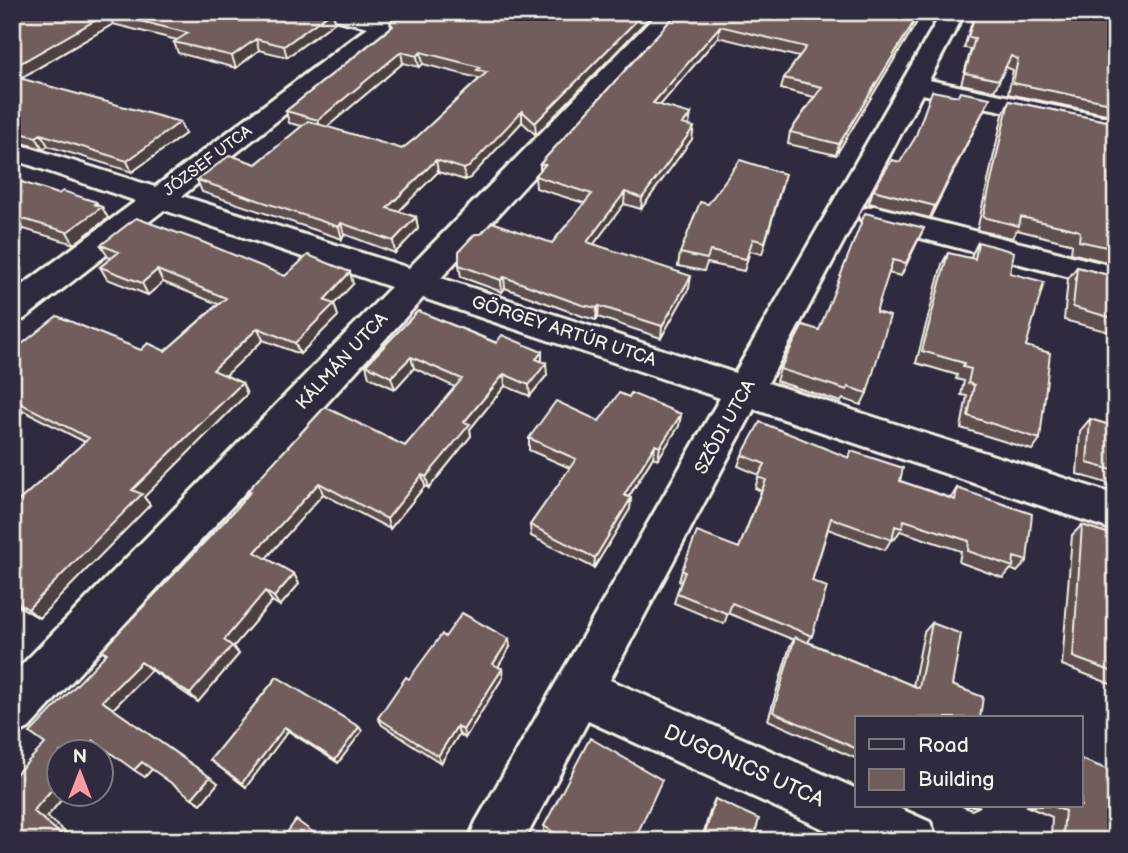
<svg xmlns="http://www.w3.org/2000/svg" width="1128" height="853" viewBox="0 0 1128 853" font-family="'Balsamiq Sans',sans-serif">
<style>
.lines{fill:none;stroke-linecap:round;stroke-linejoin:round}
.minor-casing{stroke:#f4f1e8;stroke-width:6}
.minor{fill:#2f2a3d;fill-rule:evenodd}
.wall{fill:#5f504f;stroke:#f4f1e8;stroke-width:2;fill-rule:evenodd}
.shaded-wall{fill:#4e4140;stroke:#f4f1e8;stroke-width:2}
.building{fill:#6f5d5c;stroke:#f4f1e8;stroke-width:2}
.labels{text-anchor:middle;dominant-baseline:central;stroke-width:5;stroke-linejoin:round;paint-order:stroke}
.far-street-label{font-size:16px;fill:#f4f1e8;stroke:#2f2a3d}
.street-label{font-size:18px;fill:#f4f1e8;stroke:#2f2a3d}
.near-street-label{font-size:21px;fill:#f4f1e8;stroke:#2f2a3d}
</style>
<rect width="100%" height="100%" fill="#2f2a3d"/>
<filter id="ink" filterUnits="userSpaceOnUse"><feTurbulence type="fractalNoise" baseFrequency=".0143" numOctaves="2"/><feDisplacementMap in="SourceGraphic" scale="14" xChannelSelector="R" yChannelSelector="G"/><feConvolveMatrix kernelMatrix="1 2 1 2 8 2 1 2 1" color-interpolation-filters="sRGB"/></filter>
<g filter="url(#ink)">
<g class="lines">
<g class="minor-casing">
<path id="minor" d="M322,12H363L382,17L388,12H414L182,196L409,268L659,12H683L441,278L735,373L942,12H965L929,80L1116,119V135L922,94L768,383L1116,495V531L754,409L610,680L857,789V806H894L930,822L938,841H850L588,721L524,841H468L476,822L720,398L423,298L29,728L12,736V675L391,287L164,210L24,319L12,323V293L136,201L12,159V142L155,187L368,27L325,17Z
M874,206L1116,267V289L863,223L859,216L863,209Z"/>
</g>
<use href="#minor" class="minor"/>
</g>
<path class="wall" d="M12,12H333L335,22L287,57L259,50L236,68L178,53L174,42L177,40L113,24L20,79L185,134L132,172L48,146L43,149L12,140Z
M403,12H655L536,135L522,122L470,178L465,180L438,172L398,211L416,217L418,229L395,253L344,234L342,239L202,192L197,180L256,164L302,126L289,123L286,111L391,27L390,22ZM403,63L419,67L423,64L478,78V80L417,137L402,149L327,127Z
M678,12H923L836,155L788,144L790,132L814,97L781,89L784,78L799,57L718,37L660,105L689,125L692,139L641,209L624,204L594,244L689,288L661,338L598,317L596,320L582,316L505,288L502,292L461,277L459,265L552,243L584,203L536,188L535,176L540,171V164Z
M975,12H1088L1116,18V116L1008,94L1013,70L1006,67L994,91L961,84L971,49L964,48Z
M1009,101L1116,123V262L1114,264L1071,253L1072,245L1069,243L1017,230L1012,238L977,230L1003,114Z
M984,110L930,218L869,203L873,190L900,162Z
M12,179L58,194L96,202L108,218L74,244L24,229L12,238Z
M782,186L762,254L750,251L744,271L707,263L704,271L678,266L680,253L708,204Z
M924,228L901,276L888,273L876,312L867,393L861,405L843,399L841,402L776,381L780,369Z
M978,242L1010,273L1026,346L1040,439L1032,450L961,428L967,396L961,395L964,381L956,379L957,375L916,363L942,264L948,253L971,259L972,254Z
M101,245L285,276L353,284L334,304L338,316L300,354L263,340L225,375L242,383L247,394L144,497L150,505L39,618L12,602V507L85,442L24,411L12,421V352L141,350L165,351L218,304L163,282L148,295L107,279L100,267L111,258L108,257Z
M1077,267L1116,277V330L1113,333L1064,320L1068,279Z
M418,311L542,361L547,375L530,396L505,386L470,429L471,436L429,488L425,486L390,529L323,494L266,558L294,574L299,584L280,606L272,601L233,647L239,654L198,702L151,670L113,709L218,783L201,804L152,769L145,777L104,748L60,794H66L47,817L12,841L45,744L106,654L102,650L235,510L249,493L248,490L405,446L455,387L414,368L395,389L369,377L366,365Z
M629,397L681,414L679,426L658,459L653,457L629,497L631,498L630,509L594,568L531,536L530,525L570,468L529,450V438L599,421Z
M1090,419L1116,427V486L1077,474L1080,431Z
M851,451L900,481L951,498L957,488L1027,561L1017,572L1011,569L1003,578L959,562L961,551L900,531L895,539L892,538L885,550L828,529L812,581V636L808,642L913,686L924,632L932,623L952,685L857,718V759L768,720L790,646L794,640L728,613L724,624L674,603L677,593L681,582L679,581L682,570L739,548L761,491L755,488L759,475L738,466L742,455L848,458Z
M1082,525L1116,536V686L1062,665L1072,535Z
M445,637L510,647L498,666L502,669L503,677L465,738L459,734L441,763L382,725L378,718Z
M277,677L359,727L362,731L338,763L288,731L246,787L210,760Z
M715,799L753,841H701L712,805Z
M962,806H980L972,810Z
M1026,806H1081L1116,841H1057L1051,838L1052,817Z
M544,826L635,841H559L544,831Z"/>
<path class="shaded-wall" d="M331,12H333L335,22L287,57L284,46Z
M645,12H655L536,135L535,123Z
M920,12H923L836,155L839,144Z
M108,13L113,24L12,83V68Z
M720,26L718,37L652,115L653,103Z
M256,39L259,50L236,68L232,56Z
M401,52L403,63L321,132L318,120Z
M421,52L423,64L419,67L417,56Z
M990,98L930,218L935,206Z
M522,111V122L470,178L465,180L464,169Z
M691,114L689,125L681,135L682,124Z
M180,122L185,134L132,172L127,161Z
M694,127L692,139L641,209L642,198Z
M41,134L48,146L43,149L36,137Z
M12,153L20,164L12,169Z
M436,160L438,172L390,220L387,208Z
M625,192L624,204L587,253V242Z
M96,202L100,208L102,207L108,218L74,244L67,232Z
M16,217L24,229L12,238V220Z
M416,217L418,229L395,253L393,241Z
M341,223L344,234L342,239L339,227Z
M157,270L163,282L148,295L142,283Z
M350,272L353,284L334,304L338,316L300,354L295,343L324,300Z
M691,276L689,288L661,338L662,326Z
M504,277L505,288L502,292L501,280Z
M599,306L598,317L596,320L597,308Z
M258,328L263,340L219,382L213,370Z
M542,352V364L536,359Z
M411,357L414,368L395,389L391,377Z
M546,363L547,375L530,396L529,385Z
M504,374L505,386L470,429L471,436L429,488L426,477L464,422Z
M242,383L247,394L144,497L150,505L39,618L28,609L132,490Z
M14,400L24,411L12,421V401Z
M681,414L679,426L658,459L660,447Z
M655,445L653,457L623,506L624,495Z
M422,475L425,486L390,529L387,519Z
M319,483L323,494L262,563L255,552Z
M631,498L630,509L594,568L595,558Z
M294,574L299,584L280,606L274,597Z
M265,591L272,601L233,647L239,654L198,702L190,694L224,640Z
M509,639L510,647L495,672L493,664Z
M141,662L151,670L113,709L102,701Z
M502,669L503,677L465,738L463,730Z
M457,726L459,734L441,763L438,756Z
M285,727L288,731L246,787L242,783Z
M359,727L362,731L338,763L335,760Z
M93,740L104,748L101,752H83Z
M142,762L152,769L145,777L134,770Z
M210,777L218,783L201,804L192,798Z
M60,780V794H66L47,817L76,841H69L33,811Z"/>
<path class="building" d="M12,12H331L284,46L256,39L232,56L174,42L188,33L108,13L12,68Z
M403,12H645L535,123L522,111L469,167L464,169L436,160L387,208L416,217L393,241L341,223L339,227L197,180L230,155L256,164L308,121L402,149L417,137L487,72L477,70L480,67L421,52L417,56L401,52L318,120L286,111L393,26L390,22Z
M678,12H920L839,144L790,132L822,87L784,78L806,47L720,26L653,103L691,114L682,124L694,127L642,198L625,192L587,242L691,276L662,326L599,306L597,308L582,305L504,277L501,280L459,265V251L475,234H481L492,222L552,243L592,194L535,176L545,165L540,164Z
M976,12H1088L1116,18V104L1013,83L1018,59L1011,56L999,80L965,73L975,38L968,37Z
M12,76L180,122L127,161L41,134L36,137L12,131Z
M932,91L958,96L960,92L990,98L935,206L873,190L892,160L900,162L915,138Z
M1009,101L1116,123V249L1079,241L1080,232L1077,230L1021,217L1019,226L983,217Z
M740,160L785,174L765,242L753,239L746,259L710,251L707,259L680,253L700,202L708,204Z
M12,179L58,194L63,191L96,202L94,204L102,207L67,232L16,217L12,220Z
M865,213L924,228L906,263L893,260L876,312L890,316L867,393L848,387L847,390L780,369L803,325L819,330Z
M136,218L200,241L285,276L308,255L350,272L324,300L334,304L295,343L258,328L213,370L242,383L132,490L142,494L28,609L12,599V507L89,438L14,400L12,401V352L57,316L141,350L148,343L165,351L226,298L157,270L142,283L100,267L119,252L101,245Z
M978,242L1014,252L1010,273L1044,282L1026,346L1050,353L1040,439L968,416L974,385L968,383L971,369L963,367L964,363L922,351L948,253L975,259Z
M1077,267L1116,277V319L1073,307Z
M418,311L496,343L502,335L542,352L536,359L546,363L529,385L504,374L464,422L470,424L426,477L422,475L387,519L319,483L255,552L294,574L274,597L265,591L224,640L232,646L190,694L141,662L102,701L210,777L192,798L142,762L134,770L93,740L83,752H60V780L33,811L69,841H12V778L45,744L30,733L107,653L102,650L235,510L251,491L248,490L325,407L405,446L462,379L411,357L391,377L366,365Z
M619,393L629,397L631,393L681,414L660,447L655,445L624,495L631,498L595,558L530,525L576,459L529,438L556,401L599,421Z
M1090,419L1116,427V471L1087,463Z
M760,422L849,458L851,451L903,468L900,481L955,500L957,488L1032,514L1027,561L1014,557L1013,567L968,551L969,541L904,520L902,528L895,526L892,540L831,518L812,581L827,587L812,636L732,603L728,614L677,593L685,572L682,570L697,532L739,548L766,480L758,477L765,464L742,455Z
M1082,525L1116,536V673L1073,657Z
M462,613L509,639L493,664L502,669L463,730L457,726L438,756L378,718L406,677L409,679L442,634L445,637Z
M932,623L961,634L952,685L983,697L980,718H857V749L773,712L795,637L919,688Z
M277,677L359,727L335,760L285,727L242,783L210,760Z
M590,738L662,780L634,841H567L544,826Z
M1081,759L1116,773V841H1082L1063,833L1065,811L1052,806H1081Z
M715,799L759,819L753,841H703Z
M296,820L325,841H281Z"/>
</g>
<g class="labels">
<g class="far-street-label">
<text transform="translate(208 161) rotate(-37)">JÓZSEF UTCA</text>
</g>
<g class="street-label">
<text transform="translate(564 331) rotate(18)">GÖRGEY ARTÚR UTCA</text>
<text transform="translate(342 361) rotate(-47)">KÁLMÁN UTCA</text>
<text transform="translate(725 427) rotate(-61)">SZŐDI UTCA</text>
</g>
<g class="near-street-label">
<text transform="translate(744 766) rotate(24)">DUGONICS UTCA</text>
</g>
</g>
<rect width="1128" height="853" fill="none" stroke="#2f2a3d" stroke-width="42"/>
<rect x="21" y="21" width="1086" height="811" fill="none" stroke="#f4f1e8" stroke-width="2.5" filter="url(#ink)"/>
<rect x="855" y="716" width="228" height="91" fill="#2f2a3d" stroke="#7e7a81" stroke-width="2"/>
<rect x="869" y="739" width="35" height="10" fill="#2f2a3d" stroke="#7e7a81" stroke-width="2"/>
<text x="918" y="752" font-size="21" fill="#f4f1e8">Road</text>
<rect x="869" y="769" width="35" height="21" fill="#6f5d5c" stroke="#7e7a81" stroke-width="2"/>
<text x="918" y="786" font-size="21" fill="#f4f1e8">Building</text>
<g transform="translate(80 773)"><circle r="33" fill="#2f2a3d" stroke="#7e7a81" stroke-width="2"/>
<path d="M0-5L12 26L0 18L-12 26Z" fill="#ff9aa2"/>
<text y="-10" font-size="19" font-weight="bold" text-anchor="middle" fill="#f4f1e8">N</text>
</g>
</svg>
